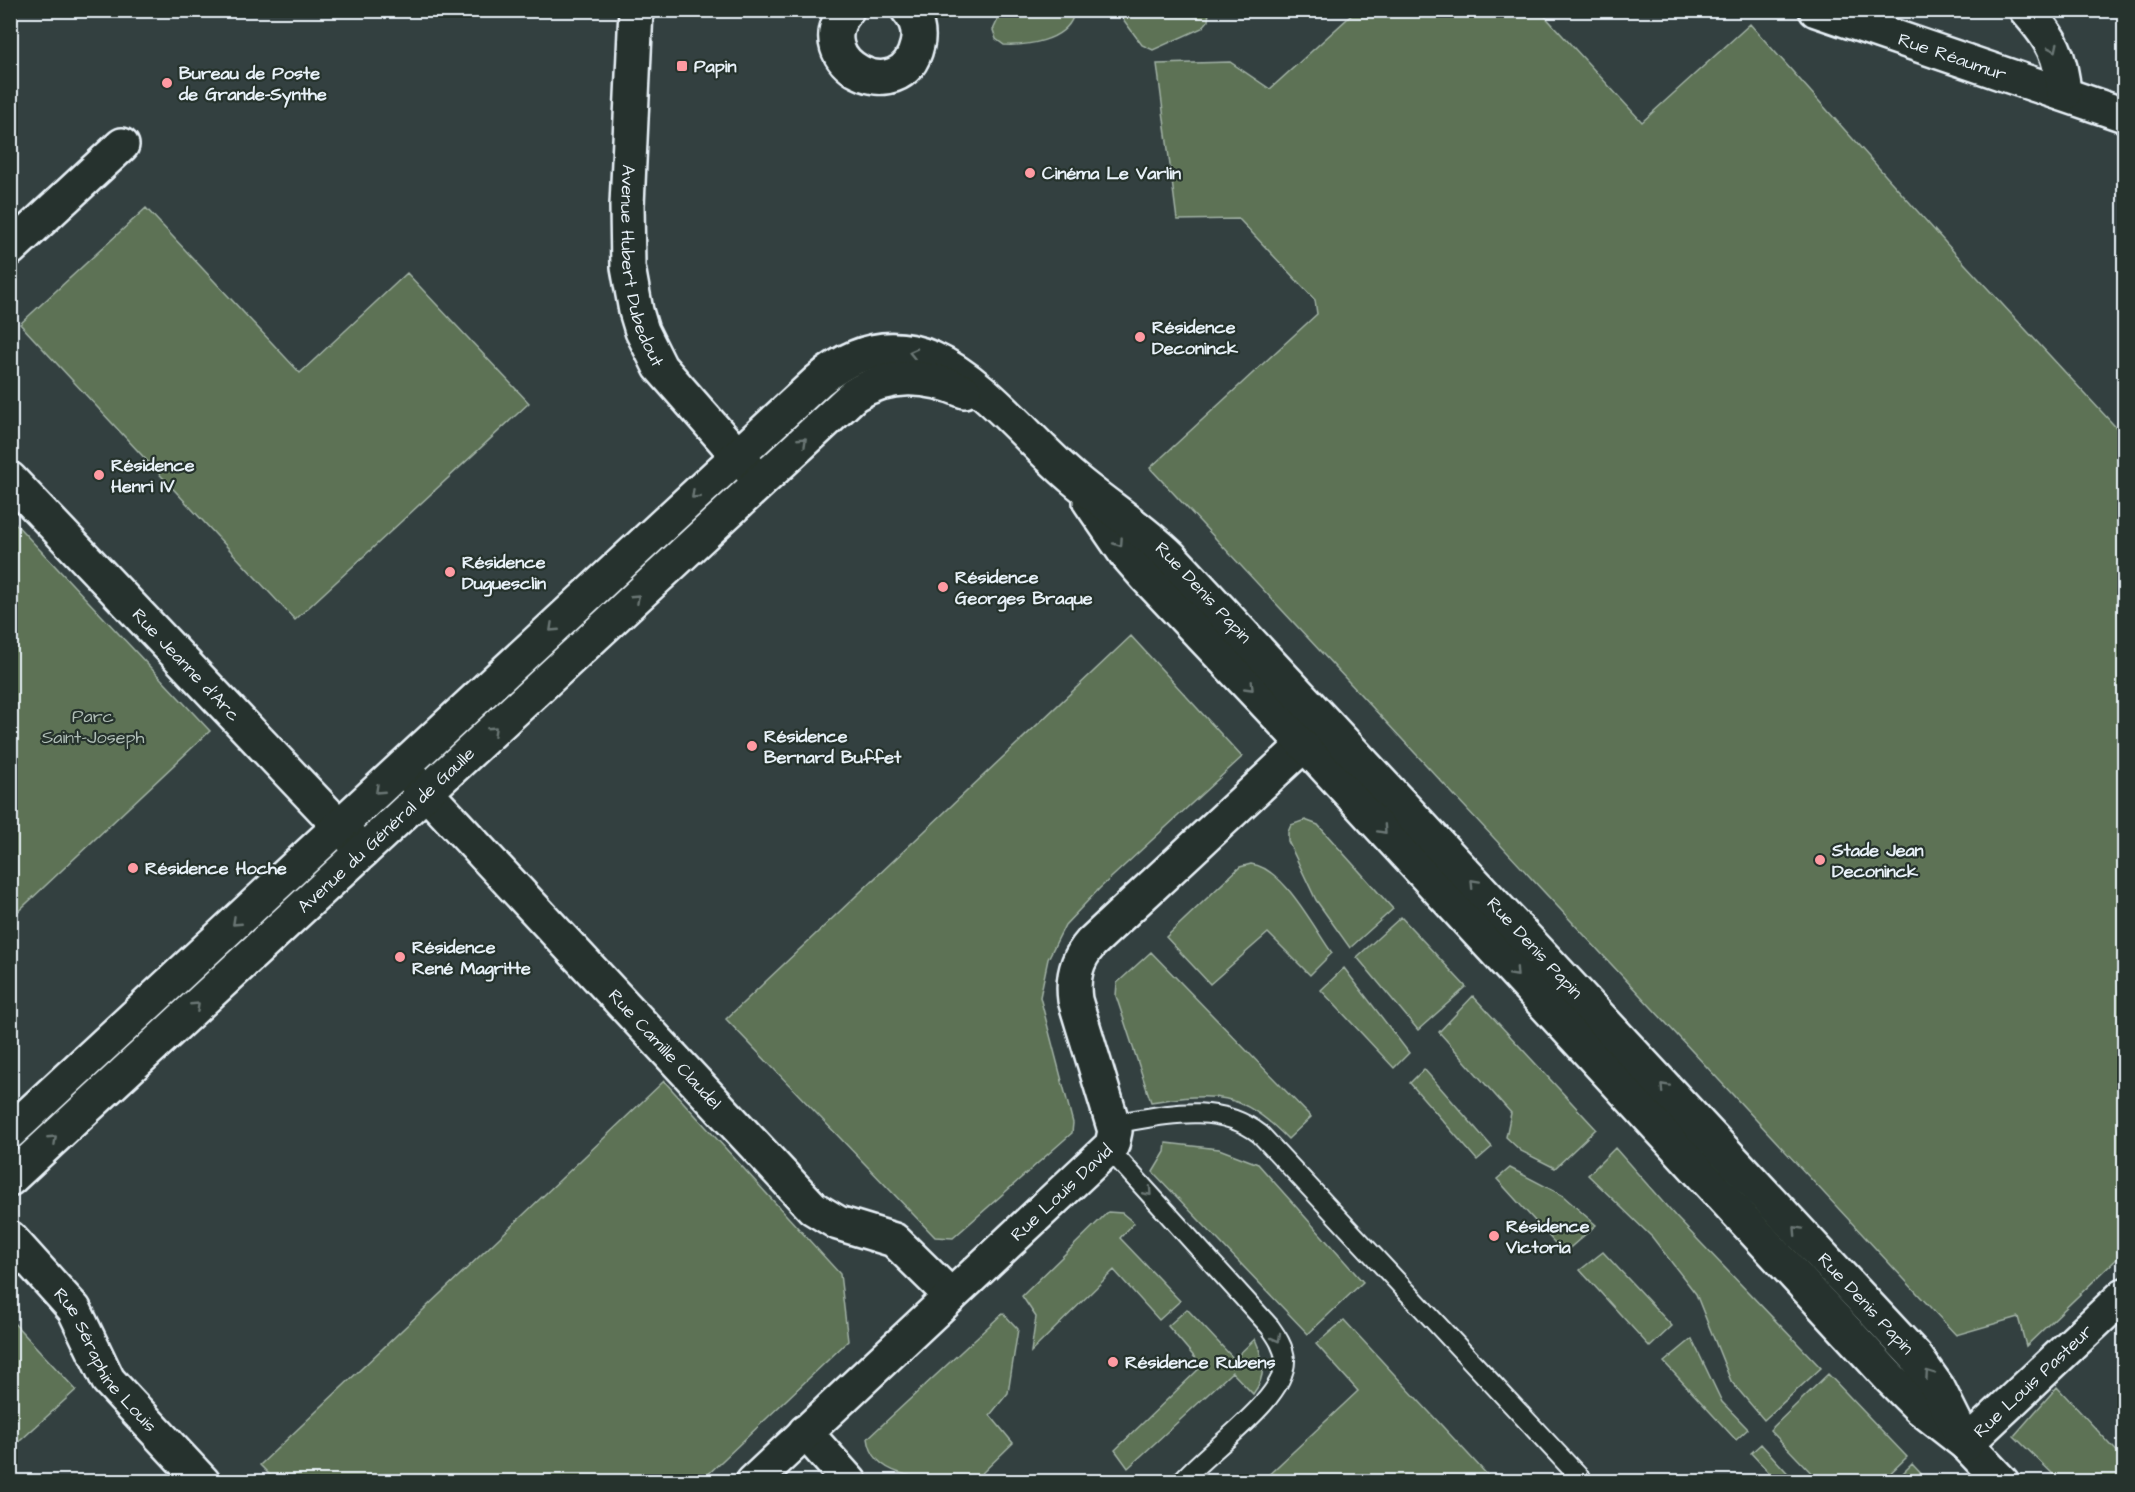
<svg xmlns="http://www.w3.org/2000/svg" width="2135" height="1492" viewBox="0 0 2135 1492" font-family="'Architects Daughter',sans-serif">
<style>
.green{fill:#5d7255;stroke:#a2b2a6;stroke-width:1.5}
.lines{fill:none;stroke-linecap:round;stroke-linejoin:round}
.lane-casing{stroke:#e8f1f8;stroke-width:22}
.street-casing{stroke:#e8f1f8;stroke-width:38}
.secondary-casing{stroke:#e8f1f8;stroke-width:38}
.lane{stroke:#26332d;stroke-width:18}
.street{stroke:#26332d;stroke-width:33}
.secondary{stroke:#26332d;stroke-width:33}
.oneway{stroke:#6a7674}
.poi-dot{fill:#ff9aa2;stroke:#26332d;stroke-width:2}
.labels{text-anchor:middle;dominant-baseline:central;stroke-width:4.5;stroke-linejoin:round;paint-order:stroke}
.street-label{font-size:18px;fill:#e8f1f8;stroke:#26332d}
.poi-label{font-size:18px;font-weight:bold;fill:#e8f1f8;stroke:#26332d;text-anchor:start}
.park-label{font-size:18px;fill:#b0beb7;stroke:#26332d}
</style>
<rect width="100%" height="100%" fill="#334040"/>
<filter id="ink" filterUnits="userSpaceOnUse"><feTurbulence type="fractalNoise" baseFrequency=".0167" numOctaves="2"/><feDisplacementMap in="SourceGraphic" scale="12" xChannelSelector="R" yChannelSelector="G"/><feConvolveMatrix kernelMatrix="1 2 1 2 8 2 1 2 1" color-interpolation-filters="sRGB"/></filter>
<g filter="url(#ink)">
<path class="green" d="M1357,10L1540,11L1642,122L1750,24L1953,251L2124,436V1252L2026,1346L2018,1317L1956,1335L1150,468L1317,314L1315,300L1239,219L1177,220L1157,64L1230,62L1270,89Z
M1002,11H1071L1073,17C1064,41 1027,46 1004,45L996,39L993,30Z
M1209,11L1208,21L1202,28L1153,50L1142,45L1117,11Z
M146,208L300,373L407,273L529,403L295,620L20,324Z
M11,519L210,731L11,918Z
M1131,636L1242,757L1100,888L1065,925L1048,959L1040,997L1073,1123L1072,1133L953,1238L935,1237L726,1019Z
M1305,820L1318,825L1393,909L1350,948L1316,900L1288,841V832L1291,825Z
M1251,864C1283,867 1314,928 1332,953L1310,975L1268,933L1210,984L1166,937L1240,867Z
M1401,917L1466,987L1418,1030L1357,957Z
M1151,952L1311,1117L1288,1139C1240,1090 1215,1093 1151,1102L1116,996L1117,983Z
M1344,968L1409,1053L1394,1068L1321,990Z
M1473,996L1596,1129L1555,1168L1521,1151L1506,1137L1511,1113L1439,1032Z
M1424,1069L1492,1147L1477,1160L1410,1083Z
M664,1081L840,1274L848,1341L701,1481H276L260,1465Z
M1166,1143L1219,1149L1258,1164L1363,1282L1308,1334L1153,1172L1165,1152Z
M1615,1148L1676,1217L1821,1368L1764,1420L1731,1381L1696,1294L1652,1237L1588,1175Z
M1510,1168L1562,1195L1596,1225L1564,1253L1497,1179Z
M1108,1212L1122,1213L1134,1223L1120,1238L1180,1301L1159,1320L1114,1270L1031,1352L1036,1317L1022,1296Z
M1603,1252L1672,1326L1650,1347L1580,1270Z
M1187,1309L1234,1359L1255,1339C1264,1359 1267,1376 1253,1394L1232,1372L1128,1468L1115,1450L1202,1366L1168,1326Z
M1003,1313L1018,1329L1008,1393L990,1415L1013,1443L974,1481C939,1478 873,1484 868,1438Z
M11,1320L76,1390L11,1449Z
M1344,1320L1493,1481H1262L1358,1391L1316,1344Z
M1692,1339L1722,1402L1748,1429L1736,1440L1664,1362Z
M1828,1374L1907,1457L1882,1481H1819L1770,1430Z
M2057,1387L2124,1459V1481H2060L2014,1436Z
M1761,1444L1795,1481H1777L1751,1453Z
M1912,1464L1928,1481H1895Z"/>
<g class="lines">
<g class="lane-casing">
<path id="lane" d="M1112,1124C1163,1116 1216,1100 1260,1134L1584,1482
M1109,1149L1270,1327C1277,1337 1284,1347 1285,1360C1286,1400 1206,1451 1181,1482"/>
</g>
<g class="street-casing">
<g id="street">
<path d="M847,10C803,62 902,112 917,45C920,33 917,20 908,10"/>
<path id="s1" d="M1816,10L2124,115"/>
<path d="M2026,10C2052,39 2061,55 2064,94"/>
<path d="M10,249L122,145"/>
<path id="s2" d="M10,479L363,851"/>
<path id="s3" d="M406,771L813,1208L838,1223L894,1240L951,1296"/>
<path id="s4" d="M10,1238L74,1309L108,1380L203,1482"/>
<path d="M805,1432L850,1482"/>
<path id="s5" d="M1966,1444L2124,1295"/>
<path id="s6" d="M753,1482L1112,1145L1115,1131L1075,1000C1072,978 1076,960 1091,943L1324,726"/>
</g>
</g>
<g class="secondary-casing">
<g id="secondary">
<path id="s7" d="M636,10L627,205L628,267L636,311L642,331L660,367L752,472"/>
<path d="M1090,502L1125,553L1146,577L1304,744L1890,1378L1920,1408L1966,1444L2002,1482"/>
<path id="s8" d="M10,1132L818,381C924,291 1000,417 1074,479C1105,505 1140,527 1170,556L1916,1357L1938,1388L1966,1444"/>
<path id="s9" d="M10,1179L854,395C888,373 928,375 964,391"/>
</g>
</g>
<use href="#lane" class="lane"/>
<use href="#street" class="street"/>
<use href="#secondary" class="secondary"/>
</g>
<defs><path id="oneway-chevron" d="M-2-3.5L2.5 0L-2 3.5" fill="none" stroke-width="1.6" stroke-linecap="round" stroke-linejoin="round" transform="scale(1.5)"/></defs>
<g class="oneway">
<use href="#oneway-chevron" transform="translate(2054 48) rotate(64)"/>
<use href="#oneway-chevron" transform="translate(913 353) rotate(-167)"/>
<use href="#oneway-chevron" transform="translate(803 441) rotate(-43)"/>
<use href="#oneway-chevron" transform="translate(695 495) rotate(137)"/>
<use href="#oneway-chevron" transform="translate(1119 543) rotate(56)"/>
<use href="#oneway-chevron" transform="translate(636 598) rotate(-43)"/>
<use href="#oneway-chevron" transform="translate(553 628) rotate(137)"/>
<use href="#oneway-chevron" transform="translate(1250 687) rotate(46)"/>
<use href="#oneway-chevron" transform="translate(493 730) rotate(-43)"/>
<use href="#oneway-chevron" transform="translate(379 790) rotate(137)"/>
<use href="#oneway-chevron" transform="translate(1383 830) rotate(47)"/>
<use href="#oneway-chevron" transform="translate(1474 883) rotate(-133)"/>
<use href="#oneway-chevron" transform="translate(236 922) rotate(137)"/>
<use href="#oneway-chevron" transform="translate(1515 973) rotate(47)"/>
<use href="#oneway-chevron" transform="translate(196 1006) rotate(-43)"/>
<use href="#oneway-chevron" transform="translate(1664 1087) rotate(-133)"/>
<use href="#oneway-chevron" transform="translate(53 1139) rotate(-43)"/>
<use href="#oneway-chevron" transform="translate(1148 1192) rotate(48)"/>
<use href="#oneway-chevron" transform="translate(1797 1230) rotate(-133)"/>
<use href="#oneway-chevron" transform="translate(1277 1338) rotate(61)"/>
<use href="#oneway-chevron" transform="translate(1929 1374) rotate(-125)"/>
</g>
</g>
<g class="poi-dot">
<rect x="676" y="60" width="12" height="12" rx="3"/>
<circle cx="167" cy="83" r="6"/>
<circle cx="1030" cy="173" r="6"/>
<circle cx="1140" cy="337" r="6"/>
<circle cx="99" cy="475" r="6"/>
<circle cx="450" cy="572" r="6"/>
<circle cx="943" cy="587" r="6"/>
<circle cx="752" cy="746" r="6"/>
<circle cx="1820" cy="860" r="6"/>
<circle cx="133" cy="868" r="6"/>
<circle cx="400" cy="957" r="6"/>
<circle cx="1494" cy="1236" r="6"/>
<circle cx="1113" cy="1362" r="6"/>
</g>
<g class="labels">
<g class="street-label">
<text stroke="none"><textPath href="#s1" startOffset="144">Rue Réaumur</textPath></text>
<text stroke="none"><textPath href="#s7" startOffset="258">Avenue Hubert Dubedout</textPath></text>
<text stroke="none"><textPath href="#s8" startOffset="1586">Rue Denis Papin</textPath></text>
<text stroke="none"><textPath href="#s2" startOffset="256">Rue Jeanne d'Arc</textPath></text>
<text stroke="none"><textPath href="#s9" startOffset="513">Avenue du Général de Gaulle</textPath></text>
<text stroke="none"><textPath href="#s8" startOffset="2072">Rue Denis Papin</textPath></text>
<text stroke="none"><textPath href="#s3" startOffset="380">Rue Camille Claudel</textPath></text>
<text stroke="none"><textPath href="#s6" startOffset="423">Rue Louis David</textPath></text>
<text stroke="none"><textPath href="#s8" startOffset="2558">Rue Denis Papin</textPath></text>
<text stroke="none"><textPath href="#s4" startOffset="156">Rue Séraphine Louis</textPath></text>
<text stroke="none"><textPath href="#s5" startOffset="92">Rue Louis Pasteur</textPath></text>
</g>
<g class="poi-label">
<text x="694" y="66">Papin</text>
<text x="179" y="73">Bureau de Poste<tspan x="179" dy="21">de Grande-Synthe</tspan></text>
<text x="1042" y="173">Cinéma Le Varlin</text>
<text x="1152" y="327">Résidence<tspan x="1152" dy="21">Deconinck</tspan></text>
<text x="111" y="465">Résidence<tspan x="111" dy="21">Henri IV</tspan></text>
<text x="462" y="562">Résidence<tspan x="462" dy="21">Duguesclin</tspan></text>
<text x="955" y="577">Résidence<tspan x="955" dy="21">Georges Braque</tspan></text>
<text x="764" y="736">Résidence<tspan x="764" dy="21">Bernard Buffet</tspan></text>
<text x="1832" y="850">Stade Jean<tspan x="1832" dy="21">Deconinck</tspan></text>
<text x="145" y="868">Résidence Hoche</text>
<text x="412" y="947">Résidence<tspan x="412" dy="21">René Magritte</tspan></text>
<text x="1506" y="1226">Résidence<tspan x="1506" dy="21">Victoria</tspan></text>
<text x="1125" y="1362">Résidence Rubens</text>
</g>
<g class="park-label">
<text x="93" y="716">Parc<tspan x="93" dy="21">Saint-Joseph</tspan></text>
</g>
</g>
<rect width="2135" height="1492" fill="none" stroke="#26332d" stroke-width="36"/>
<rect x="18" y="18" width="2099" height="1456" fill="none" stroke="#e8f1f8" stroke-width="2" filter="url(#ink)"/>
</svg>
